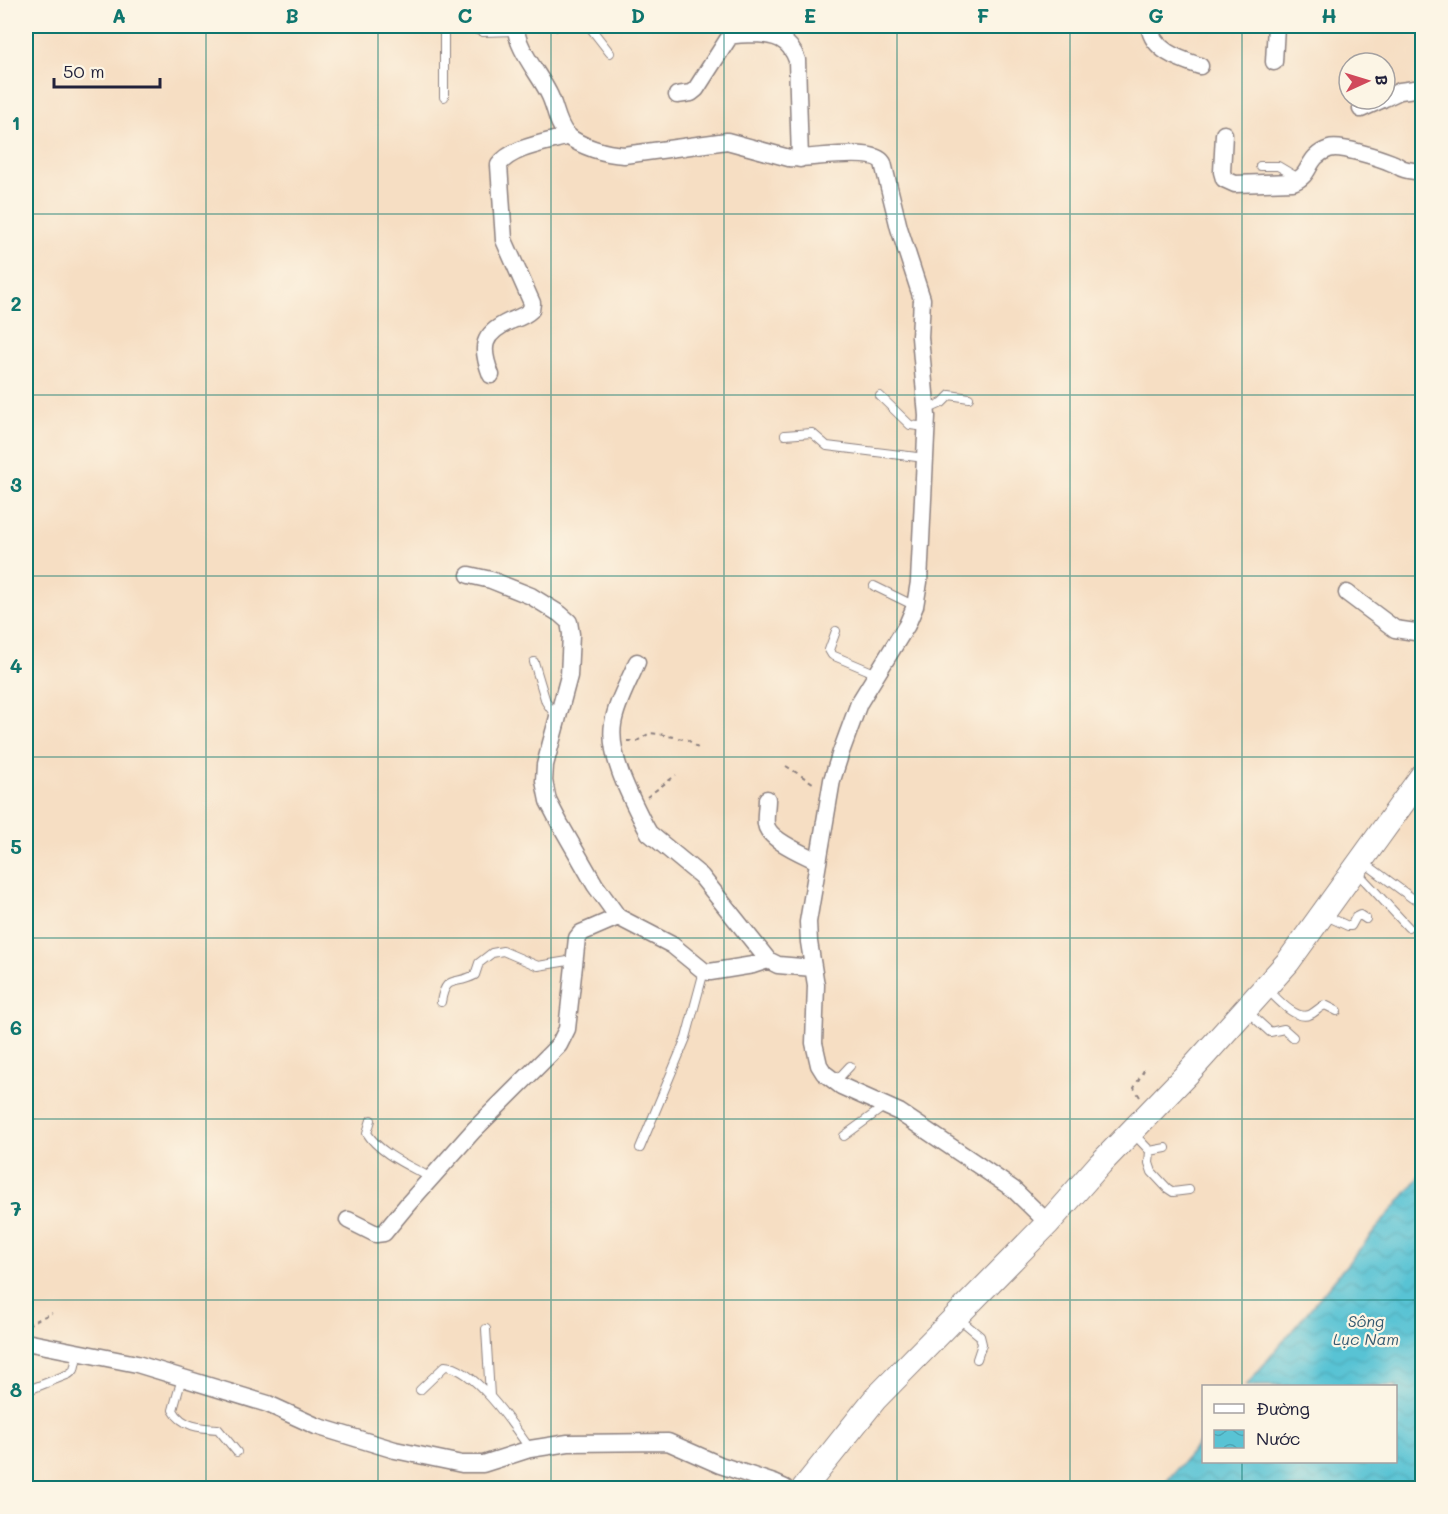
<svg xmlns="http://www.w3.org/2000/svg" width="1448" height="1514" viewBox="0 0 1448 1514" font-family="Mali,sans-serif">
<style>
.water{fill:url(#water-waves);stroke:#3e7288;stroke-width:1.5}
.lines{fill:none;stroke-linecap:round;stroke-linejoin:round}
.lane-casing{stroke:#8c807f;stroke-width:10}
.street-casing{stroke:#8c807f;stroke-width:19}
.secondary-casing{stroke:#8c807f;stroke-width:26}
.path{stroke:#8c807f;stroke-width:2;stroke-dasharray:4.5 4.5;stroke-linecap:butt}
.lane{stroke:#fff;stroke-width:8}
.street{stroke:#fff;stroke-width:16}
.secondary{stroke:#fff;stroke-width:24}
.grid{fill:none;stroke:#0f766e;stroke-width:1.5;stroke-opacity:0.55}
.labels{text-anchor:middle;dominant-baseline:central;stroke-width:4.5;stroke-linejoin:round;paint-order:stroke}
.water-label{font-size:16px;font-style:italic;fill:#355a71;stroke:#fcf5e5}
.neatline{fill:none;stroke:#0f766e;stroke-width:2}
.grid-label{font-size:20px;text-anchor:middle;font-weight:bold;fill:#0f766e}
</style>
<defs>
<pattern id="water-waves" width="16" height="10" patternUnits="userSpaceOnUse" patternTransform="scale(1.5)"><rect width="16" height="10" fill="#59c3d4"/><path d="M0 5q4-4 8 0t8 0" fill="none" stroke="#4da7b7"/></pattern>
</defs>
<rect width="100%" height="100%" fill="#fcf5e5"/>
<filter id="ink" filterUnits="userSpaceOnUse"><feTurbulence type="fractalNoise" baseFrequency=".0167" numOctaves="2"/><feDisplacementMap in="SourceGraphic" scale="12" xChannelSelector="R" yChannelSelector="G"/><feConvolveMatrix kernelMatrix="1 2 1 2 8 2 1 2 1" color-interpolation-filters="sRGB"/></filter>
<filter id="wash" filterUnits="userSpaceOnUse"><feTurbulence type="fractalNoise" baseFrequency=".008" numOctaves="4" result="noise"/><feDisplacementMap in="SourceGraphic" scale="24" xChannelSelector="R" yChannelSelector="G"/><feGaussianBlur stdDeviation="1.35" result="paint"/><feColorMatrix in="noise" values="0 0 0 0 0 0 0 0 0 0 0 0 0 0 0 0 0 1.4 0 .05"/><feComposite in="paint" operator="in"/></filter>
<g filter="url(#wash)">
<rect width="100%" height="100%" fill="#f6dec3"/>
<path class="water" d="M1422,1174V1488H1161L1203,1438L1204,1462H1396V1386H1246Z"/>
</g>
<g filter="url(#ink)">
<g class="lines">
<g class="lane-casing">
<path id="lane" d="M468,26L483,32L516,31
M552,26H558
M589,26L610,53
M1294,26L1298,28
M444,97V31L446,26
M1260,166H1278L1300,179
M880,396L910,425L926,427
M926,410L942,403L950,395L969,398
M785,435L812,433L827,446L925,458
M874,586L915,606
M836,631L829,650L832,655L877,674
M534,662L546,702L557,718
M1362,861L1412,898L1416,899L1422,891
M1356,871L1408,927
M1324,915L1348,926H1351L1356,917L1360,915L1366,919
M1266,988C1276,997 1294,1020 1309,1015C1315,1013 1319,1007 1325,1005L1337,1011
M441,1002C446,974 454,986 475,975L479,963L492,953L503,951L538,966L574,960
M1248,1012L1270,1032L1284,1029L1293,1037
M835,1082L850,1066
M371,1120L367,1133C380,1154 410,1166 431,1178
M1132,1132L1150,1151L1166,1148
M844,1136L885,1106
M640,1148L686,1038L704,971
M1150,1151L1149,1163L1152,1172L1167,1188L1173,1192L1189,1190
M957,1317L980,1336L982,1344L977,1359
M486,1329L490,1396
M182,1378L173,1410C182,1427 201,1428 218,1429L237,1452
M420,1390L445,1366C474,1367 514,1426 530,1449
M26,1391L69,1374L74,1370L78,1352"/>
</g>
<g class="street-casing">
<path id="street" d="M516,26C515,46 539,74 548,92C556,106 556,123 567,135C581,147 606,154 624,155L727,141L789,158C809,160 873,146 883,163L899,228L922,299L920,337L927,416L919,582L915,606L907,625L859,703L841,752L832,780L808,922L809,942L816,985L814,1043L819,1065L824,1073L841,1086L899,1112L975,1163L1013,1189L1048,1223
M1149,26C1153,51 1179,59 1200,66
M1274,62L1276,26
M677,95L691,93L696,89L730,36C738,34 746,34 754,34C775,35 789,38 797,60L800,159
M1385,98L1400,91L1422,88
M1361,109L1383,99
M1224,134L1222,172L1224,179L1235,184L1293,182C1313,175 1305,157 1329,149C1340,145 1380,158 1392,163C1396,164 1399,168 1404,169C1410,171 1416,171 1422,172
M491,375C480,347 482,334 510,321C518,318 525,316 531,310L532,303L504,240L499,165C511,147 549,142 569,136
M469,575L491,580L531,596L560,614L569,622L571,634L569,676L545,765L544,781L548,801L560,824L595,885L618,917L672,945L704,971L710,972L753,965L768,960
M1347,593L1395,629L1422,633
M637,662C629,682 616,703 613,724C608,756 631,798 645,826L649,833L701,876L768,960L778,965L813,968
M767,799C767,807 765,816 766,824C768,840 804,854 817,861
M348,1220L376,1234L384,1233L407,1205L474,1130L559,1045L567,1029L577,938L581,933L618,917
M26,1342L137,1364L268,1404L316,1426L395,1450L462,1464H483L530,1449L568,1443L668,1442L720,1465L774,1483L785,1488"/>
</g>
<g class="secondary-casing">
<path id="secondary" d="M804,1488L875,1399L1048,1223L1100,1164L1189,1072L1288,962L1422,776"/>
</g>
<path class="path" d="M627,741H637L650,733L659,734L688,740L700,750
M786,766L816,785
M647,797L676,775
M1140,1097L1134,1088L1144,1070
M28,1326L32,1322L52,1313"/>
<use href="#lane" class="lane"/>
<use href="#street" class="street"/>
<use href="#secondary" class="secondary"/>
</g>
</g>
<path class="grid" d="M206,26V1488M378,26V1488M551,26V1488M724,26V1488M897,26V1488M1070,26V1488M1242,26V1386M26,214H1422M26,395H1422M26,576H1422M26,757H1422M26,938H1422M26,1119H1422M26,1300H1422M1242,1462V1488"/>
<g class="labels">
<g class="water-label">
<text x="1366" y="1320">Sông<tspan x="1366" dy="18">Lục Nam</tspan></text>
</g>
</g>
<rect width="1448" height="1514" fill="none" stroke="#fcf5e5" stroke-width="66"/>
<rect x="1202" y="1385" width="195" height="78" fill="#fcf5e5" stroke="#a5a1a1" stroke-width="1.5"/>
<rect x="1214" y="1404" width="30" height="9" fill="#ffffff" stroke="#a5a1a1" stroke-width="1.5"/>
<text x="1256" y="1415" font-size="18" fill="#22223b">Đường</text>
<rect x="1214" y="1430" width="30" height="18" fill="url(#water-waves)" stroke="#a5a1a1" stroke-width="1.5"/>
<text x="1256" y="1445" font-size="18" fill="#22223b">Nước</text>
<g transform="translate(1367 81) rotate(86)"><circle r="28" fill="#fcf5e5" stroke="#a5a1a1" stroke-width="1.5"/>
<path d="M0-4.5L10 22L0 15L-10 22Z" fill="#d1495b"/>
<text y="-9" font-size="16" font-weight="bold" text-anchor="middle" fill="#22223b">B</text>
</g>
<path d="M54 78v9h106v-9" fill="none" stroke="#22223b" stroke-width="3"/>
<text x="63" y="78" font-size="18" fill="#22223b" stroke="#fcf5e5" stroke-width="4.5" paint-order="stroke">50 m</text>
<rect x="33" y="33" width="1382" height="1448" class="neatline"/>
<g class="grid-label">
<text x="119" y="23">A</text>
<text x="292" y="23">B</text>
<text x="465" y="23">C</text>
<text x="638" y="23">D</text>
<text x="810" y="23">E</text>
<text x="983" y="23">F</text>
<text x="1156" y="23">G</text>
<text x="1329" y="23">H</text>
<text x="16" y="130">1</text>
<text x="16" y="311">2</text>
<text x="16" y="492">3</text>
<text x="16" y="673">4</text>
<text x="16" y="854">5</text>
<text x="16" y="1035">6</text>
<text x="16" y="1216">7</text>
<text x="16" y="1397">8</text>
</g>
</svg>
